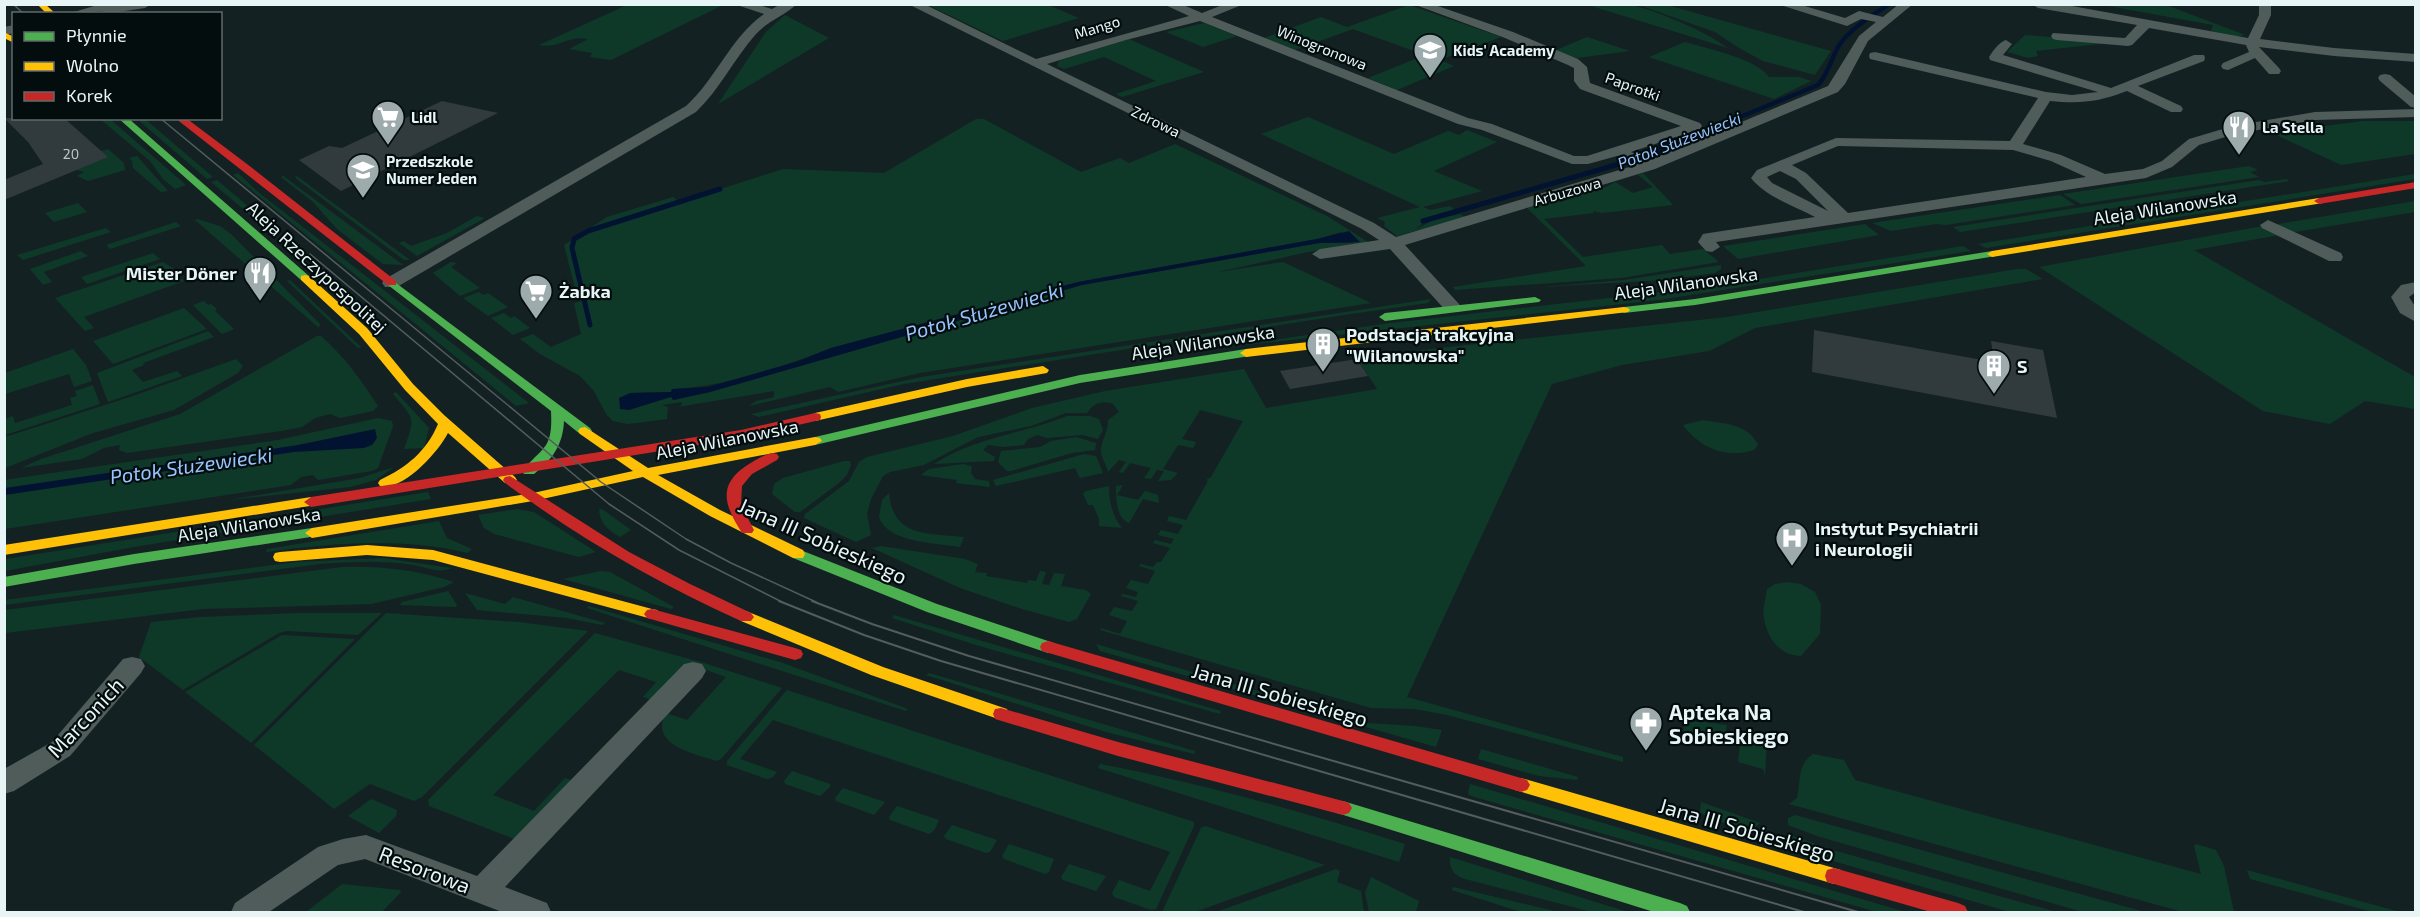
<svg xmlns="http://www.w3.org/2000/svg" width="2420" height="917" viewBox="0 0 2420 917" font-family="'Exo 2',sans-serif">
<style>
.green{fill:#0e3929;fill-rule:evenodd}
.water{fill:#021332}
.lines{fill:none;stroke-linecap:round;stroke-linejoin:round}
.stream-far1{stroke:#021332;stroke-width:4.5}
.stream{stroke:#021332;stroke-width:5}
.building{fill:#313b3e}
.street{fill:#4f5c5a;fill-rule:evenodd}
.fast{fill:#4caf50;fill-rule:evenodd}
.slow{fill:#ffc107;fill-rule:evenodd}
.jam{fill:#c62828;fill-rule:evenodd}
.tram-far1{stroke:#535d5e;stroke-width:1.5}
.tram{stroke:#535d5e;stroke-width:2}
.labels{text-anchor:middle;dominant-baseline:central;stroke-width:4.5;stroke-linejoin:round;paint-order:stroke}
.far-number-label{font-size:14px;fill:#bac6c9}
.far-street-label{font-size:15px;fill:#e7f5f7;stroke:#040d0e}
.far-poi-label{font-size:15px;font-weight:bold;fill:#e7f5f7;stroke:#040d0e;text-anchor:start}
.far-water-label{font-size:16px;font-style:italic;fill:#97c4ff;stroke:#040d0e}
.street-label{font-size:18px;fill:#e7f5f7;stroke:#040d0e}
.poi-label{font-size:18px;font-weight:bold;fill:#e7f5f7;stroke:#040d0e;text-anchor:start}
.water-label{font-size:20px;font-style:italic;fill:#97c4ff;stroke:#040d0e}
.near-street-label{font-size:21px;fill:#e7f5f7;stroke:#040d0e}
.near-poi-label{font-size:21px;font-weight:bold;fill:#e7f5f7;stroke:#040d0e;text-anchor:start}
</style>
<rect width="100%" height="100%" fill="#142123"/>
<path class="green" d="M627,5H723L611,60L590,57L592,53L569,49L588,39C566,35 561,49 539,45Z
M928,5H1048L1079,18L1003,41Z
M1409,5L1501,37L1440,60L1454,66L1397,90L1368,78L1425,55L1353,29L1295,50L1264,38L1321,17L1347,27Z
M1588,5C1600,4 1614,3 1626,4C1652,8 1707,32 1728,48Z
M1639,5H1667L1831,51L1815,75L1763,61L1739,48L1715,32Z
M2103,5H2166L2245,35C2234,38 2222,35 2211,31L2213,25Z
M785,15L829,38L718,104L766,32Z
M1204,23L1237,36L1203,47L1166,32Z
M2025,35L2118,42L2036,51L2038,56L2028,58L2007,52Z
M1587,37L1630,51L1577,58L1554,51Z
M1129,39L1204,72L1122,97L1116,94L1156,81L1104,57L1064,69L1057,66L1059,61Z
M1685,42C1706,48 1757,59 1769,77H1799L1811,81L1774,99L1649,57Z
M1308,117L1394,154L1448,131L1459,135L1467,130L1497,142L1434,171L1482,191L1423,207L1430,210L1450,206L1455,210L1429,218L1415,230L1433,220L1460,214L1465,217L1397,236L1384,226L1385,222L1377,218L1420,207L1261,134Z
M100,119H110L186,185L175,189L163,179L150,161Z
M137,119H145L213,177L207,179Z
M976,119H984L1081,172L1120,158L1129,163L1175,144L1327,216L1368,242L1308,252L1218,272L1283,262L1371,303L920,373L838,392L830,387L749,406L756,401L774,397V391L677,407L682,405V402L662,405L668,407L667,419L628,424L613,421L606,414L594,391L580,376L540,354L520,339L533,334L551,347L581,334L574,303L582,301L580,289L575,288L564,245L607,217L673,197L680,202L783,169L884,173ZM1341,232L1353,243H1319L1082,285L710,392L674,400L671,397L630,393L671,392L672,389C727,386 780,368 831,348L1078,282L1317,239Z
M2363,121H2415V154L2341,165L2272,133Z
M108,149L124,163L125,170L88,181L77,176L84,172L76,170L107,157L101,151Z
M137,156L168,191L161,192L133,168L132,161L129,158Z
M2249,166L2258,170L2250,172L2259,177L2081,204L2063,194Z
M238,173L258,192L529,403L516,406L233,175Z
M1643,173L1673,205L1602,213L1593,211L1594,213L1544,219L1583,257L1662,245L1670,254L1703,249L1719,262L1621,278L1455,290L1453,287L1586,266L1525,206L1534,204L1538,206L1606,187L1615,182L1633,193L1653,187L1638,175Z
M2415,174V179L1986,248L1978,244Z
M282,175L403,265L383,264L337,229L313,202L282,178Z
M297,176L410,260H404L299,181L295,177Z
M2287,179L2289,181L1960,232L1953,227L2259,180L2264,182Z
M217,180L276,230L273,231L255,219L211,182Z
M2060,195L2075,205L1946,225L1936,224L1891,231L1872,223Z
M2415,201V212L2289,233L2273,225Z
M78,203L87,212L54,222L45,213Z
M477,216L485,218L417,256L399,243L404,241L411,246L447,233Z
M197,219L220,226L231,234L320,324L319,328L195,220Z
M176,222L181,226L110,249L106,245Z
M1865,224L1879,235L1738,259L1723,246Z
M2263,226L2280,235L2194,250L2415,377V409L2365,401L2330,424L2263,411L2039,267Z
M106,228L111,232L23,260L17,255Z
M1963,246L1971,251L1659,300L1226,347L1383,324L1723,285Z
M81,251L88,256L44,272L52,282L43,285L30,269Z
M153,253L160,259L87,284L81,277Z
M163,262L176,270L174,272L184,281L84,317L94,328L85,331L55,298Z
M451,262L457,263L451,267L480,288L460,296L433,273Z
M1721,265V269L1715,273L1664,280L1541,287L1624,280Z
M2017,269H2026L2043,279L1755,328L1709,351L1622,365L1552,384L1407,697L1623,757V762L1447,715L1415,709L1371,708L1100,630L1101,628L1120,634L1127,621L1109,615L1114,607L1132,611L1138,601L1121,596L1122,594L1136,597L1138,592L1126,588L1131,580L1148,584L1155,571L1139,566L1141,564L1153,567L1157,562H1161L1170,548L1153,543L1155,540L1171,544L1174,539L1158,535L1161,530L1178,534L1183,525L1167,521L1169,516L1186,520L1208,481L1206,480L1211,477L1243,421L1200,410L1182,439L1196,442L1193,448L1178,445L1163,469L1178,473L1171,480L1158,481L1164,471L1157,470L1151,479L1144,478L1151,468L1130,463L1123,473L1119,472L1126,462L1119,460L1108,472C1107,467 1102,458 1101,453C1100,442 1109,431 1108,420L1119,412L1113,404C1101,400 1094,403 1087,413H1066L1031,426L978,437L924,465L890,472L883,476L871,499L867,514L871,535L856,542L804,518L805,514L849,481L859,462L867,457L953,436L1032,408L1105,391L1244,369L1266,408L1377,389L1356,357L1727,317Z
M290,280L361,347L358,348L287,281Z
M479,292L483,295L488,293L508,307L488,316L463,298Z
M1431,299L1428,303L1344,315L904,384L759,417L751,414L921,377Z
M204,301L208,305L211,304L217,309L215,311L234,329L222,334L193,305Z
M184,308L207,329L113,364L93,341Z
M504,313L511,318L514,316L530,328L513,335L491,318Z
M208,331L214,337L143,363L144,365L132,370L143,382L177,371L182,376L108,402L97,373Z
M317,336H321C345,357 361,380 378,406L373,411L340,418L330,414L315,418L302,427L281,431L127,453L119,450L120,445L104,448L82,459L21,468L41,459L180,414Z
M73,349L86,365L92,381L74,387L69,374L5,394V373Z
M236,359L243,366L238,373L174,410L93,433L5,468V437L133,396Z
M93,385L100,404L5,435V419L13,416L15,423L72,405L70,398L77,396L75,391Z
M396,392L429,428L424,448L404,449C416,415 414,420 393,394Z
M1067,416H1090L1099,419L1103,430L1098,439L1083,435L1047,438L1037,435L1028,439L1024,445L1004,447L988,445L983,450L995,457L994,461L934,464C975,437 1023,434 1067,416Z
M378,418L392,421L393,426L378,468L372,471L318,480L313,475L301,477L291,485L5,529L4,480L278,440Z
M1703,420C1724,424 1748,423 1758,445L1754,450C1726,459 1700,448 1683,425Z
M1076,437L1096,443L1095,450L1072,453L1011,471H1007L998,462L1001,451L1040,447L1051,441Z
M1084,454L1096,456L1103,473L1080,478L1075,468L996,486L993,480Z
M844,461H850L851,465L847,475L839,483L800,512H795L772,494L774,484L783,478Z
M963,464L972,466L971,473L975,479L989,481L990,487L956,483L957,480L921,475L929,469Z
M394,467L376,480L350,487L228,500L360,478Z
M1123,485L1117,495L1138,500L1145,491L1158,495L1159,503L1143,499L1129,523C1116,518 1116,499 1116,486Z
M1109,486C1109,501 1112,516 1122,528L1099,526V519L1093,505H1088L1083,494L1086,491Z
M428,492L431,499L134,547L5,571V559Z
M889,493C893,538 928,533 964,537L960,547C937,543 887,543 879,517L882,500Z
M517,509L534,512L596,552L579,557L494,534L484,528L478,515Z
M599,509H602L631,530L620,537C608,530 600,524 599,509Z
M439,521L447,538L472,549L468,553C400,537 334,543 266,552L267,549Z
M881,546L965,559L978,564L975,572L987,573L986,576L1027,583L1028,580L1036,581L1040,571L1046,572L1042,584L1049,585L1054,573L1065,574L1061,586L1086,590L1091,594L1077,619L1069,622L1022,609L960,588L872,548Z
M383,558L451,568C441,574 425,567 414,565C383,560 351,562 320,564L5,605L4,600L296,562Z
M342,567C381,566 417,570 454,582L444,587L371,604L203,609L5,633V610Z
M601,571L610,572L674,607L671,609L563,579Z
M1788,582L1801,584L1815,592L1821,605L1820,634L1801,656C1780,656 1767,638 1764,618C1762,610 1766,598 1767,589L1775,584Z
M448,591L457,605L456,607L400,605L402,602Z
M465,593L505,604L513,597L605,623L602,625L567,618L477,610Z
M589,606L783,663L908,709L906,711L587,608Z
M299,613H382L358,635L287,631L279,633L183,690L139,657L151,622L200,617Z
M386,613L519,622L588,631L422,797L414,801L370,784L334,809L254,745Z
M894,615L1221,711L1220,714L976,645L892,618Z
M595,633L704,663L782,688L721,759L717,761C696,754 648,745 666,713L687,720L726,677L686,663L652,700L643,697L656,682L619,670L493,795L534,811L565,778L574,781L517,840L429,806L428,800Z
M282,635L355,639L251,743L185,692Z
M1096,644L1367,723L1415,726L1442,730L1436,747L1100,651Z
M929,673L1195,751L1194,754L1106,732L926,675Z
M787,690L1194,822V826L1156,909L1151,910L1114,897L1112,893L1119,880L1150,891L1170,852L1168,851L773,720L740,759L777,772L773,777L767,779L727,765V761Z
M1690,722H1704L1727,725L1724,741L1702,735L1700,742L1683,737L1684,726Z
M1741,734L1767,740L1765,776L1763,769L1738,762Z
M1481,749L1578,777L1577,780L1539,776L1478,759Z
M1813,754L1844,760L1855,780L2201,874L2194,846L2196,844L2216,850L2224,866L2234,912H2183L1789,804L1797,798C1801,781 1797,764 1813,754Z
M1100,764C1204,784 1304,812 1405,844L1399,862L1098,768Z
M792,771L830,784V787L820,796L785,784L784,781Z
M1470,784L1906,912H1877L1471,796L1468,794Z
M843,788L885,802L874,815L836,801L835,798Z
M371,799L397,810L396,816L379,833L348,816Z
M1701,802L1760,823C1747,838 1715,818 1700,813Z
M897,806L939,820C936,825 937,830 929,834L890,820L889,817Z
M1795,815L2145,912H2083L1820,837L1788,825V818Z
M952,825L997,840L990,852L986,853L946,839L944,836Z
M1205,826L1325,865L1195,912H1164L1163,910L1201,828Z
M1787,834L1836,851L2057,912H2010L1833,861L1796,849Z
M1009,844L1054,859L1049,872L1045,874L1004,859L1002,856Z
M1450,857L1628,912H1592L1465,879C1454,875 1449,869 1450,857Z
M1069,864L1106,876L1096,891L1063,880L1061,877Z
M1336,869L1340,871L1337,882L1361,891L1364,912H1216Z
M2247,870L2400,912H2373L2250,879Z
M1371,877L1419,901L1416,912H1369L1365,893Z
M342,884L400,890L401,892L382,912H306Z
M1453,887L1559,912H1521L1452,890Z"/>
<path class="water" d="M1349,231L1360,242L1319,243L1082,285L710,392L673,400L671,397L629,410L620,409L619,398L630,393L671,392L672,389L708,387L799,361L831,348L1078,282L1317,239Z
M375,429L377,438L372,445L364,448L294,452L5,495V488L298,445Z"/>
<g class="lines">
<path class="stream-far1" d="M1645,156L1818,85C1828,74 1831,60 1838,47C1850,28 1871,17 1889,4"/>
<path class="stream" d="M1423,221L1650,155
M590,325L572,248L574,239L588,231L720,189"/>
</g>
<path class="building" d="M442,101L498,113L341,191L299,160L329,146L342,148Z
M4,118H64L108,157L4,200V180L43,164L28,142Z
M1814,330L1994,362L1991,341L2043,350L2057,418L1812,372Z
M1357,359L1368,376L1290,389L1280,371Z"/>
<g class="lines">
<path class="street" d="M101,4H151L145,8L105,14L103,11L67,14Z
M734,4H756L772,9L781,4H797C784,16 768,21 756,34C734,59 720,89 696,112L397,287H385L382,283L385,279L686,106C716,79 731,37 764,14Z
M908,4H924L1036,59L1189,16L1163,4H1181L1202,13L1225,4H1244L1212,17L1468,118L1492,124L1574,156H1587L1681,126L1580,89L1574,81V68L1568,65L1505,38L1413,4H1432L1513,32L1578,59L1587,67L1590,83L1700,123L1702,126L1700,129L1631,152L1650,160L1828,86L1859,36L1876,22L1861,19L1847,26L1777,4H1798L1845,18L1859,11L1883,17L1899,4H1913L1868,41L1845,84L1838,92L1655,169L1405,245L1459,304L1462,308L1459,312H1447L1390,249L1320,259L1312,254L1320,249L1379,240L1362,229ZM1200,21L1458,124L1482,130L1572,164H1588L1617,156L1636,165L1396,237L1374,223L1047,64L1126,40Z
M2032,4H2061L2248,38L2259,15V4H2271V15L2260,39L2334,48L2416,54V62L2334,56L2259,47L2279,68L2281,71L2279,74H2269L2255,58L2228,70L2223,69L2221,66L2223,63L2249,52L2246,45L2149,28L2132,45L2128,46L2057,40L2053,39L2051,36L2053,33L2125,38L2137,25L2038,8Z
M14,25V33L4,35V27Z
M2006,40L2012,44L2003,55L2111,88L2194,55H2204L2205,58L2204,61L2138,86L2181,106L2183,109L2181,112H2171L2127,91C2098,102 2081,104 2050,101L2023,144L2061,155L2105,174L2143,169L2162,161L2189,139L2233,126L2315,112L2416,109V117L2315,120L2235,134L2199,145L2172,167L2146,178L1716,242L1720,247L1712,252L1706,251L1698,242L1703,234L1709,233L1815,217C1794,206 1766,197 1751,178L1757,170L1836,138L2010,141L2038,98L1870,59L1869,56L1870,53L1875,52L2046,92L2072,95L2098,92L1990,60L1989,57C1993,51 1999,42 2006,40ZM1838,146L2013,150L2051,161L2086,177L1848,213L1806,173L1792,165ZM1780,171L1796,179L1828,211L1772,183L1767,177Z
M2385,74L2390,75L2416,97V108L2411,107L2380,81L2378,78L2380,75Z
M2268,220L2341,253L2343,257L2341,261H2329L2262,228L2260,225Z
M2416,282V292L2409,297L2416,308V322L2400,313L2391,297L2401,285Z
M132,657L141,659L145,666L141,673L70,756L14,791L4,794V769L52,742L123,659Z
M693,662L702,664L706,671L702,678L505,887L547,903L551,912H502L365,859L338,865L269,912H231L235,903L318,847L343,839L366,835L477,876L684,664Z"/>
<path class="fast" d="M118,118H128L309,276V280H301Z
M1992,251L1996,252V256L1695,305L1624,313L1618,310L1624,307L1695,299Z
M392,280L590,428L592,431L590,434H580L564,421C563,445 552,460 534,474H524L522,471C543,446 553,450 551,411L388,285L386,283Z
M1535,297L1541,300L1539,302L1385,321L1379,317L1385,313Z
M1246,349L1252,353L1250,356L1080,383L815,445L808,441L815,437L1080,375Z
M312,528L319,533L317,536L134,564L4,587V577L134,554Z
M798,549L937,604L1054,643L1056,647L1054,651L1048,653L927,612L793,558L791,554L793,550Z
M1343,801L1680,903L1687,906L1690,912H1654L1337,813L1334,808L1337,803Z"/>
<path class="slow" d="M37,4H45L56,14H47Z
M4,32L14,37V43L4,38Z
M2319,198L2323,199V203L1992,257L1987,254L1992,251Z
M305,275L309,276L367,328L413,384L444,415L515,477L517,480L515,483H505L448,433C439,451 403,492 380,486L378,483L380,480C407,467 426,452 438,424L405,390L359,334L301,280V276Z
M1624,307L1628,308L1630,310L1628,312L1246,357L1240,353L1246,349Z
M1043,366L1049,370L1047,373L967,387L815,421L809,417L815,413L967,379Z
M585,427L648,468L815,437L820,438L822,441L815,445L658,475L720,510L803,550L805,554L803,558H793L710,516L643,477L533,501L312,538L305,533L312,528L533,493L633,471L580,434L578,431L580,428Z
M311,497L318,502L316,505L4,555V545Z
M367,545L433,550L652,609L657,610L660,614L657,618L652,619L433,560L367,555L280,562L275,561L273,557L275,553L280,552Z
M746,611L883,667L1007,709L1009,714L1007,719L1001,720L871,675L741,621L738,617L741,613Z
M1521,778L1834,868L1841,870L1843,876L1841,882L1834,884L1515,790L1512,785L1515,780Z"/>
<path class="jam" d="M175,118H186L247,164L396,281V285H388Z
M2416,182V188L2319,204L2314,201L2319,198Z
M815,413L820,414L821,417L820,420L741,438L311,507L304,502L311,497L741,430Z
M772,453L777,454L779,457L777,460L752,474L742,486L741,505L754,530L752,533H742C726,508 716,486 746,466C754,461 763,455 772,453Z
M510,476L629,552L690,584L751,613L754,617L751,621H741C657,583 579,538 505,483L503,480L505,477Z
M652,609L795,648L801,650L803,654L801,658L795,660L647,618L644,614L647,610Z
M1048,641L1521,778L1527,780L1530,785L1527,790L1521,792L1042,651L1040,647L1042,643Z
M1001,708L1118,742L1343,801L1349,803L1352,808L1349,813L1343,815L1118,756L995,719L993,714L995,709Z
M1834,868L1958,903L1965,906L1968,912H1931L1834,884L1827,882L1825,876L1827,870Z"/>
<path class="tram-far1" d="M13,4L24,14
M160,118L601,482L686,539L731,563L816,602
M310,254L609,504L679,550L782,602"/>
<path class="tram" d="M779,601L864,635L941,661L1804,912
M812,601L872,624L969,656L1858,912"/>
</g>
<defs>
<g id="school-pin" transform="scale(1.725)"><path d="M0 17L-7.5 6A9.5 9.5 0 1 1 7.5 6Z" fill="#9dabad" stroke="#040d0e"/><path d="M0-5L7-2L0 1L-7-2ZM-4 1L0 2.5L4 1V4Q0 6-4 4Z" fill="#fff"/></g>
<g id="supermarket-pin" transform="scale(1.725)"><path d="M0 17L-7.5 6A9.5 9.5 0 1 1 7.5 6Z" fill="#9dabad" stroke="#040d0e"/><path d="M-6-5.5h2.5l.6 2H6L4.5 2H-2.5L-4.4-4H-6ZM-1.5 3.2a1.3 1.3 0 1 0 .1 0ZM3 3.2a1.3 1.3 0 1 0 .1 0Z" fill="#fff"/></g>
<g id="restaurant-pin" transform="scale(1.725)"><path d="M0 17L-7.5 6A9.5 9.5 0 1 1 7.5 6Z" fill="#9dabad" stroke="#040d0e"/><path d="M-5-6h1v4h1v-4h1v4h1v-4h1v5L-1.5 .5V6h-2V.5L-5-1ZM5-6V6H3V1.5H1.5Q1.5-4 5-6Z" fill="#fff"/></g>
<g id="building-pin" transform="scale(1.725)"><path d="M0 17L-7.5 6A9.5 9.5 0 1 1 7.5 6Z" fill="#9dabad" stroke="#040d0e"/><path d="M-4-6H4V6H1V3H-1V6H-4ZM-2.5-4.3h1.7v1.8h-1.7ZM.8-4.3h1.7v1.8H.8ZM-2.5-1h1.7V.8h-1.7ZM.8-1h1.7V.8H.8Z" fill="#fff"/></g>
<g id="hospital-pin" transform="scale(1.725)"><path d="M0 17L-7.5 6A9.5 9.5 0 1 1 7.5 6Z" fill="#9dabad" stroke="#040d0e"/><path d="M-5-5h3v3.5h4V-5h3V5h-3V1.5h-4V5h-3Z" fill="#fff"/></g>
<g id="pharmacy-pin" transform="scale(1.725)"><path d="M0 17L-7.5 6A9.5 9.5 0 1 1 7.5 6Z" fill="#9dabad" stroke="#040d0e"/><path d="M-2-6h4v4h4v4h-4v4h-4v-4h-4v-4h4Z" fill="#fff"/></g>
</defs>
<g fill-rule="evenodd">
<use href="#school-pin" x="1430" y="50"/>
<use href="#supermarket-pin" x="388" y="117"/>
<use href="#restaurant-pin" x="2239" y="127"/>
<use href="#school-pin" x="363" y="170"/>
<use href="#restaurant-pin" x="260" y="273"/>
<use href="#supermarket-pin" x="536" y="291"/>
<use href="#building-pin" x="1323" y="344"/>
<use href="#building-pin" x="1994" y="366"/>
<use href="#hospital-pin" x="1792" y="538"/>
<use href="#pharmacy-pin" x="1646" y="723"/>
</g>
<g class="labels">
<g class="far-number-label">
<text x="71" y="153">20</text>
</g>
<g class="far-street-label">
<text transform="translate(1097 27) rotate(-17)">Mango</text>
<text transform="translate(1322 47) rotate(22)">Winogronowa</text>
<text transform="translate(1633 86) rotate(20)">Paprotki</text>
<text transform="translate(1156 121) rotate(26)">Zdrowa</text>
<text transform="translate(1567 191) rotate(-16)">Arbuzowa</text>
</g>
<g class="far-poi-label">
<text x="1453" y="50">Kids' Academy</text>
<text x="411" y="117">Lidl</text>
<text x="2262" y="127">La Stella</text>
<text x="386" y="161">Przedszkole<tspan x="386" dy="17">Numer Jeden</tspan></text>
</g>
<g class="far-water-label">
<text transform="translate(1679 140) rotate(-21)">Potok Służewiecki</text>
</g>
<g class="street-label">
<text transform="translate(2165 207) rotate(-9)">Aleja Wilanowska</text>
<text transform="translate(317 267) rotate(43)">Aleja Rzeczypospolitej</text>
<text transform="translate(1686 283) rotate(-8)">Aleja Wilanowska</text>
<text transform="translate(1203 342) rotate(-9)">Aleja Wilanowska</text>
<text transform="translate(727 439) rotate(-11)">Aleja Wilanowska</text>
<text transform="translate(249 524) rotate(-9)">Aleja Wilanowska</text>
</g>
<g class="poi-label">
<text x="237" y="273" text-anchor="end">Mister Döner</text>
<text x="559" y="291">Żabka</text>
<text x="1346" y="334">Podstacja trakcyjna<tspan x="1346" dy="21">"Wilanowska"</tspan></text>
<text x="2017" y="366">S</text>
<text x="1815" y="528">Instytut Psychiatrii<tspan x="1815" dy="21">i Neurologii</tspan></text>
</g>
<g class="water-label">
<text transform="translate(984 311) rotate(-16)">Potok Służewiecki</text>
<text transform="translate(191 465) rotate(-8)">Potok Służewiecki</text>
</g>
<g class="near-street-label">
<text transform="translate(823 540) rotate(24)">Jana III Sobieskiego</text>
<text transform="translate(1280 694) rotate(16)">Jana III Sobieskiego</text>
<text transform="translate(85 717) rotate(-47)">Marconich</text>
<text transform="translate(1747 829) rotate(16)">Jana III Sobieskiego</text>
<text transform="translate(425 869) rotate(21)">Resorowa</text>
</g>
<g class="near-poi-label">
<text x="1669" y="711">Apteka Na<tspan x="1669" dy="24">Sobieskiego</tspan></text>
</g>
</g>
<rect width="2420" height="917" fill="none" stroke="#e7f5f7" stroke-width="12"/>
<rect x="12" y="12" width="210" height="108" fill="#040d0e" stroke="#5f6a6b" stroke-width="1.5"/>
<rect x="24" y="32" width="30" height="9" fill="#4caf50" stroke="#5f6a6b" stroke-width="1.5"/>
<text x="66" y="42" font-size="18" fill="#e7f5f7">Płynnie</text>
<rect x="24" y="62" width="30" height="9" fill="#ffc107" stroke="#5f6a6b" stroke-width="1.5"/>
<text x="66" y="72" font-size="18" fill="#e7f5f7">Wolno</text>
<rect x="24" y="92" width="30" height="9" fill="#c62828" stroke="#5f6a6b" stroke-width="1.5"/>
<text x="66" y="102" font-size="18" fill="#e7f5f7">Korek</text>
</svg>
